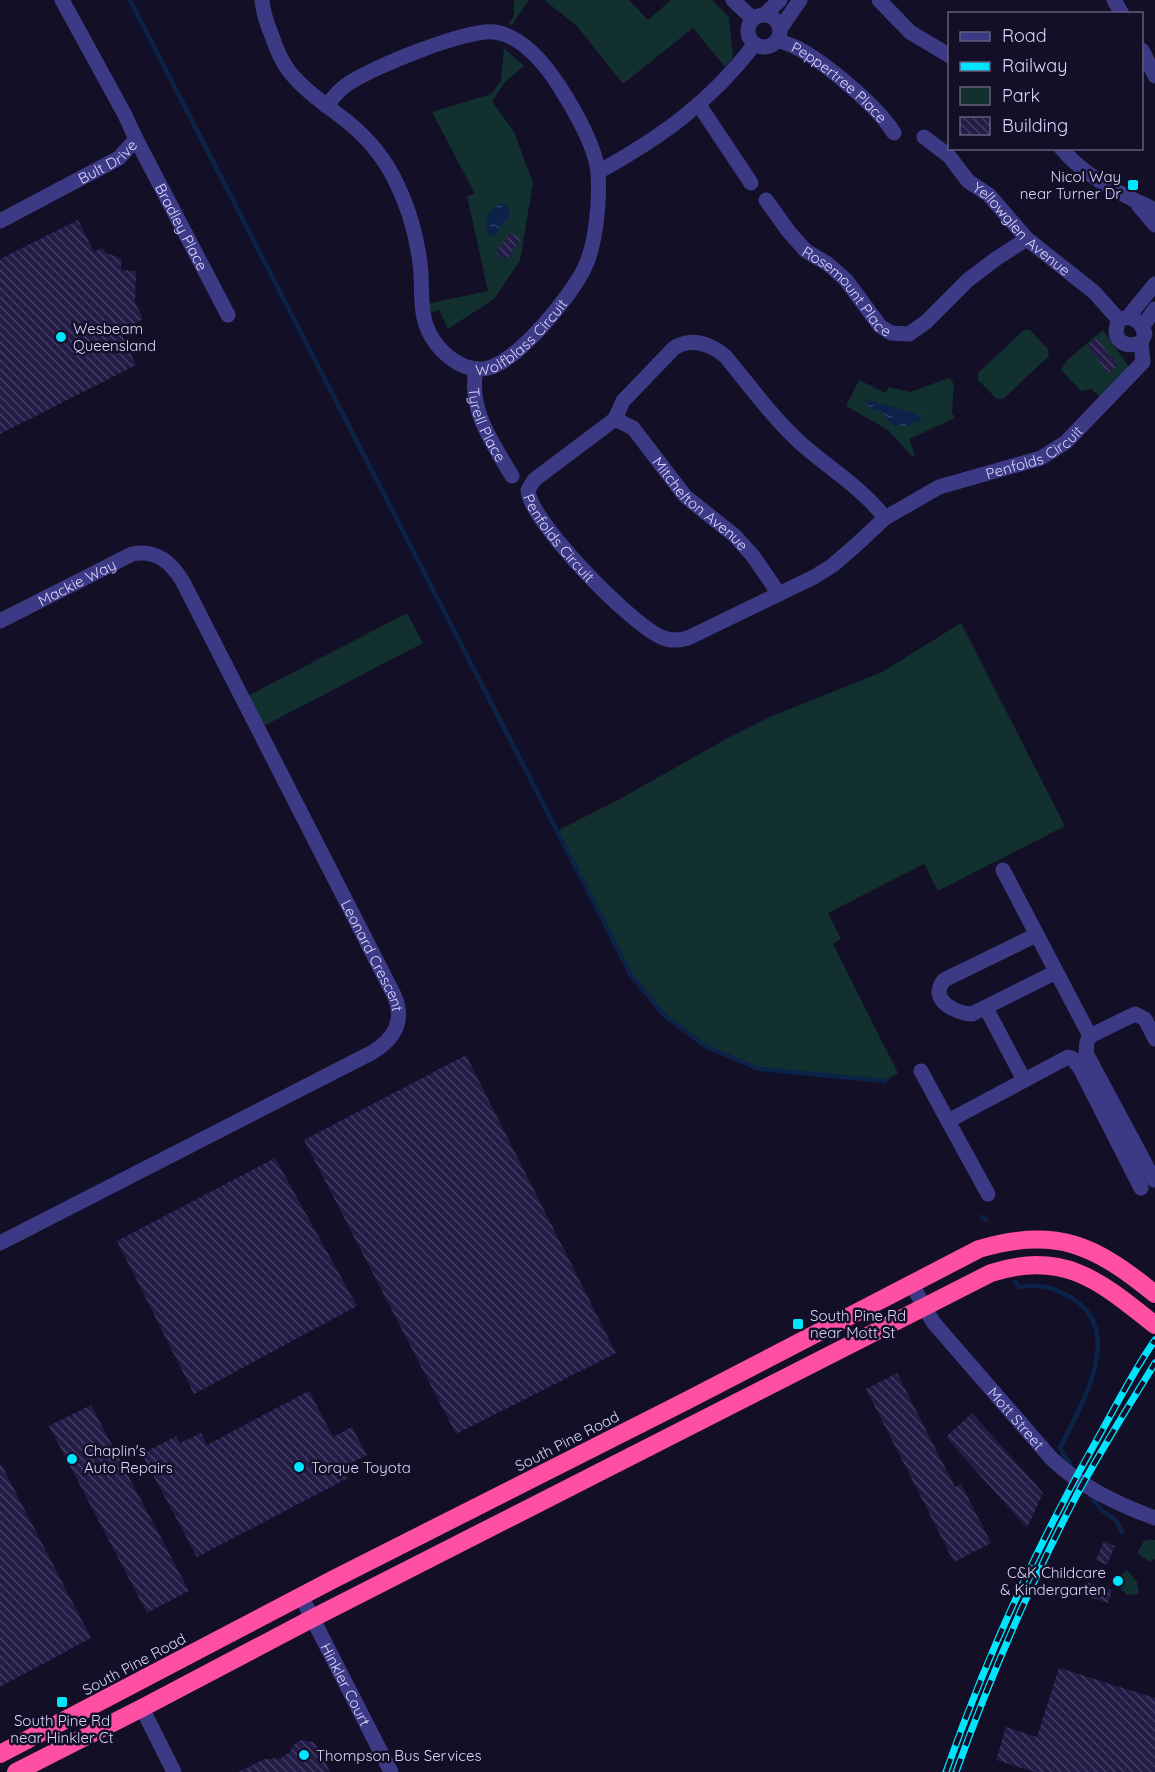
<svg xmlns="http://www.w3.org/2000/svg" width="1155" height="1772" viewBox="0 0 1155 1772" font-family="Quicksand,sans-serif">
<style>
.green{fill:#12302f}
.water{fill:url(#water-ripples)}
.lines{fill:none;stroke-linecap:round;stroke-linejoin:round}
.stream{stroke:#0c2248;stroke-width:4.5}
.building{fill:url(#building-back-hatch)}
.minor{stroke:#3d3a85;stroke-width:15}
.highway{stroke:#ff4fa3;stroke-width:18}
.rail-casing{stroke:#00e5ff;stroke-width:7}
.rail{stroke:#130f26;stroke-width:4.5;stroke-dasharray:14;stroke-linecap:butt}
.poi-dot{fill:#00e5ff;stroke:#130f26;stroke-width:2}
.labels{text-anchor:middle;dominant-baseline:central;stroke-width:5;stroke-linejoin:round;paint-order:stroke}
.street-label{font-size:15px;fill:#d9d4ff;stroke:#130f26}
.poi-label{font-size:15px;fill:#d9d4ff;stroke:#130f26;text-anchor:start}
</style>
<defs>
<pattern id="water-ripples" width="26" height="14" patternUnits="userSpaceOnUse" patternTransform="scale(1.5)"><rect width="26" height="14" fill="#0c2248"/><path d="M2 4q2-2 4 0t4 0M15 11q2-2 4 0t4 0" fill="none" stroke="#2f4163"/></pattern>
<pattern id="building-back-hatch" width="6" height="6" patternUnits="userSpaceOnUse" patternTransform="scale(1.5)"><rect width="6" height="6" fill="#241b47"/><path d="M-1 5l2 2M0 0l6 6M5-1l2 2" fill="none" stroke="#433b63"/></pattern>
</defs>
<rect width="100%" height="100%" fill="#130f26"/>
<path class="green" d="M514,0H529L512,25L508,24L514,16Z
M544,0H629L648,20L671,0H712L729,17L733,58L725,67L693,28L623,84L577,26Z
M504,48L524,66L506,81L492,101L514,132L533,183L520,261L494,299L448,329L439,310L423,315L421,305L488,291L467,196L475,194L432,112L491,94L501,81Z
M1024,330H1030L1048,349L1049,356L1003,399H997L978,380V373Z
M1103,330L1129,367L1100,397L1091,389L1081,391L1061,370L1067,360Z
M949,378L954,384L952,413L955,418L909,439L915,455L912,456L888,430L846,406L859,380L885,393L889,387L910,392Z
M407,613L423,643L258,729L242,699Z
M961,623L1065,826L938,891L924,864L828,913L841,939L833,944L898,1073L885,1081L759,1069L705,1046L665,1016L633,978L557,831L618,800L728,738L772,716L882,672Z
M1148,1540H1155V1559L1150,1562L1137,1553L1144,1541Z
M1127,1570L1137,1582L1139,1594L1127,1595L1119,1587L1116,1579Z"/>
<path class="water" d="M502,204L508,207L511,215L500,227L495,236H491C481,229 488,205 502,204Z
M868,400L922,415L920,422L915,421C903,432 888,426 882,411L866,407Z"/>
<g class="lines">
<path class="stream" d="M130,0L631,975L665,1016L705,1046L759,1069L885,1081
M982,1217L986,1220
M1015,1282L1019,1287C1039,1284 1054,1287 1072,1298C1127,1332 1080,1407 1060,1448L1072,1468
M1090,1495L1101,1510L1116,1520L1122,1532"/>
</g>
<path class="building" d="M78,220L94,252L103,248L106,253L121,258V270L136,271L135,302L143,319L120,331L136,365L0,434V259Z
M510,232L521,239L507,260L496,253Z
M1097,338L1118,366L1108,373L1087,345Z
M466,1055L616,1353L456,1434L304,1140Z
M275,1158L357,1306L194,1394L117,1241Z
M897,1373L955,1487L961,1484L991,1543L954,1562L866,1389Z
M309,1391L333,1437L352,1427L367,1455L343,1467L348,1478L197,1557L142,1454L176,1436L180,1443L201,1433L207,1445Z
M91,1405L189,1591L147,1613L49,1426Z
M972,1413L1043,1493L1027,1528L946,1437Z
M0,1462L91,1638L0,1687Z
M1104,1541L1115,1546L1107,1565L1096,1560Z
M1088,1582L1112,1590L1108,1603L1084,1595Z
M1059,1668L1155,1698V1772H1035L996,1760L1006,1727L1037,1737Z
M302,1740L313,1742L318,1748L330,1772H238L265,1759L281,1758L290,1752L293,1746L297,1742Z"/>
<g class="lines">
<g class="minor">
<path id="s1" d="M262,0C263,13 267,24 272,36C277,51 284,67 295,78C308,93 325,104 340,116C362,132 380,152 393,176C407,203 416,232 420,263C424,294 416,318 437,345C449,360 469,373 488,368C518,361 571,296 584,269C596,245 600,201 598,174C597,149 573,107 559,86C546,65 522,36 495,32C468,28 367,69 345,86C338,91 332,99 326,106"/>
<path d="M733,0L753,19"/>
<path d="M879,0L910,32L950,56"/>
<path d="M1114,0L1122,14"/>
<path d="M765,14L780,0"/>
<circle cx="764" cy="31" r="16"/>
<path d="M780,29L800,0"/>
<path id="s2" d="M777,40C786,43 795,46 803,51C830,67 878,107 894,133"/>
<path d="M1142,50L1155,76"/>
<path d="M699,105L751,183"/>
<path id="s3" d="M924,137L949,156L968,181L989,195L1027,239L1094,292L1119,320"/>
<path id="s4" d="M136,139L228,315"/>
<path d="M1061,148C1081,172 1108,187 1134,200C1142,204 1148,205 1155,211"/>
<path d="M598,172C662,137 710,102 755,44"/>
<path id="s5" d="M766,200L789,232L806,251L828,264L846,280L880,326L891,333L909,334L926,322L968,280L997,258L1027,239"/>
<path d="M1139,206L1155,225"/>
<path id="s6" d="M0,221L119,158L136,139L125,115L62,0"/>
<path d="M1128,317C1138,320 1142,324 1145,334L1141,343C1122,349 1111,338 1119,320Z"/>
<path d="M1128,317L1155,284"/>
<path d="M1143,326L1155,309"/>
<path id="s7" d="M476,369C468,410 492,442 512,476"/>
<path id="s8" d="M615,419L633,428L685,496L735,536L753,556L779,594"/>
<path id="s9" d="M885,518C863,489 833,471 805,447C775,421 751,387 725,356C710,344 692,337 674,348L623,401L615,419L534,480L528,490C529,521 631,624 661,637C670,641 678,641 688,638L814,577L833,565L855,546L885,518L939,487L1041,458L1066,442L1143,362L1141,343"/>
<path id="s10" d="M0,621L132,554C156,549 171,562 183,582L394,995C405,1020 395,1038 373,1052L0,1243"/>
<path d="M1003,870L1090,1036"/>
<path d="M1036,935L944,980C928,1000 955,1013 972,1014L1056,972"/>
<path d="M986,1008L1024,1080"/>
<path d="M921,1071L948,1121"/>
<path d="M1154,1180L1086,1053L1087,1042L1090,1036L1135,1014L1145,1019L1155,1039"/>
<path d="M988,1194L948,1121L1068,1057L1072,1058L1080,1068L1141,1188"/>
<path id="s11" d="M911,1283L933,1322L1051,1458C1081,1487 1117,1504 1155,1518"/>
<path id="s12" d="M301,1596L391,1772"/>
<path d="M142,1708L174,1772"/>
</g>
<path class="highway" d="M0,1754L334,1579L688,1400L979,1249C1056,1226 1095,1245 1155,1294
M16,1772L142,1708L313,1618L991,1273C1064,1249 1101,1282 1155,1325"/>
<g class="rail-casing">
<path id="rail" d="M946,1772C988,1652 1041,1537 1104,1427C1120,1398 1136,1367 1155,1340
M956,1772C989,1680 1027,1591 1072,1504C1097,1456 1127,1409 1155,1363"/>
</g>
<use href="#rail" class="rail"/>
</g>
<g class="poi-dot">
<rect x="1127" y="179" width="12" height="12" rx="3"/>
<circle cx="61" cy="337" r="6"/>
<rect x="792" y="1318" width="12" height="12" rx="3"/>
<circle cx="72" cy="1459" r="6"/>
<circle cx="299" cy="1467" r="6"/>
<circle cx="1118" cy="1581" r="6"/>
<rect x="56" y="1696" width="12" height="12" rx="3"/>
<circle cx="304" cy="1755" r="6"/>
</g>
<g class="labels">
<g class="street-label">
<text stroke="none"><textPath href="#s2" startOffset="76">Peppertree Place</textPath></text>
<text stroke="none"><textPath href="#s6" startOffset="123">Bult Drive</textPath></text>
<text stroke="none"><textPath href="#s4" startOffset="99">Bradley Place</textPath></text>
<text stroke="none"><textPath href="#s3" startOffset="135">Yellowglen Avenue</textPath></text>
<text stroke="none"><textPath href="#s5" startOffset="123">Rosemount Place</textPath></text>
<text stroke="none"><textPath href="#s1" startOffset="506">Wolfblass Circuit</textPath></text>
<text stroke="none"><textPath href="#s7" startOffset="58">Tyrell Place</textPath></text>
<text stroke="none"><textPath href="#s9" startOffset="1116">Penfolds Circuit</textPath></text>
<text stroke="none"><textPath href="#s8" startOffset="122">Mitchelton Avenue</textPath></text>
<text stroke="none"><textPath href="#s9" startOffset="548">Penfolds Circuit</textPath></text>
<text stroke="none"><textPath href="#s10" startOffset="86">Mackie Way</textPath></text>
<text stroke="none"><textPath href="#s10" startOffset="630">Leonard Crescent</textPath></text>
<text stroke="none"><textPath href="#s11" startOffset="172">Mott Street</textPath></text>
<text transform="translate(567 1441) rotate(-27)">South Pine Road</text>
<text transform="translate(134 1664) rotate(-28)">South Pine Road</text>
<text stroke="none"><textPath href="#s12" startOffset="99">Hinkler Court</textPath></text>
</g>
<g class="poi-label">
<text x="1121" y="176" text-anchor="end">Nicol Way<tspan x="1121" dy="17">near Turner Dr</tspan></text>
<text x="73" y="328">Wesbeam<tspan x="73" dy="17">Queensland</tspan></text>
<text x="810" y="1315">South Pine Rd<tspan x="810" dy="17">near Mott St</tspan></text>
<text x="84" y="1450">Chaplin's<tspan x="84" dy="17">Auto Repairs</tspan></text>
<text x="311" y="1467">Torque Toyota</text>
<text x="1106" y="1572" text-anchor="end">C&amp;K Childcare<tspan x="1106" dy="17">&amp; Kindergarten</tspan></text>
<text x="62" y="1720" text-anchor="middle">South Pine Rd<tspan x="62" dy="17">near Hinkler Ct</tspan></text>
<text x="316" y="1755">Thompson Bus Services</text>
</g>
</g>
<rect x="948" y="12" width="195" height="138" fill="#130f26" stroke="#625e7d" stroke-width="1.5"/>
<rect x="960" y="32" width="30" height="9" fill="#3d3a85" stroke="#625e7d" stroke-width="1.5"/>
<text x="1002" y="42" font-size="18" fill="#d9d4ff">Road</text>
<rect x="960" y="62" width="30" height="9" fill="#00e5ff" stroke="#625e7d" stroke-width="1.5"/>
<text x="1002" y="72" font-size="18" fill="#d9d4ff">Railway</text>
<rect x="960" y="87" width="30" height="18" fill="#12302f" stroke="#625e7d" stroke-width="1.5"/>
<text x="1002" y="102" font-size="18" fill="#d9d4ff">Park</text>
<rect x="960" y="117" width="30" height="18" fill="url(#building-back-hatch)" stroke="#625e7d" stroke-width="1.5"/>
<text x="1002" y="132" font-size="18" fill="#d9d4ff">Building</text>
</svg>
